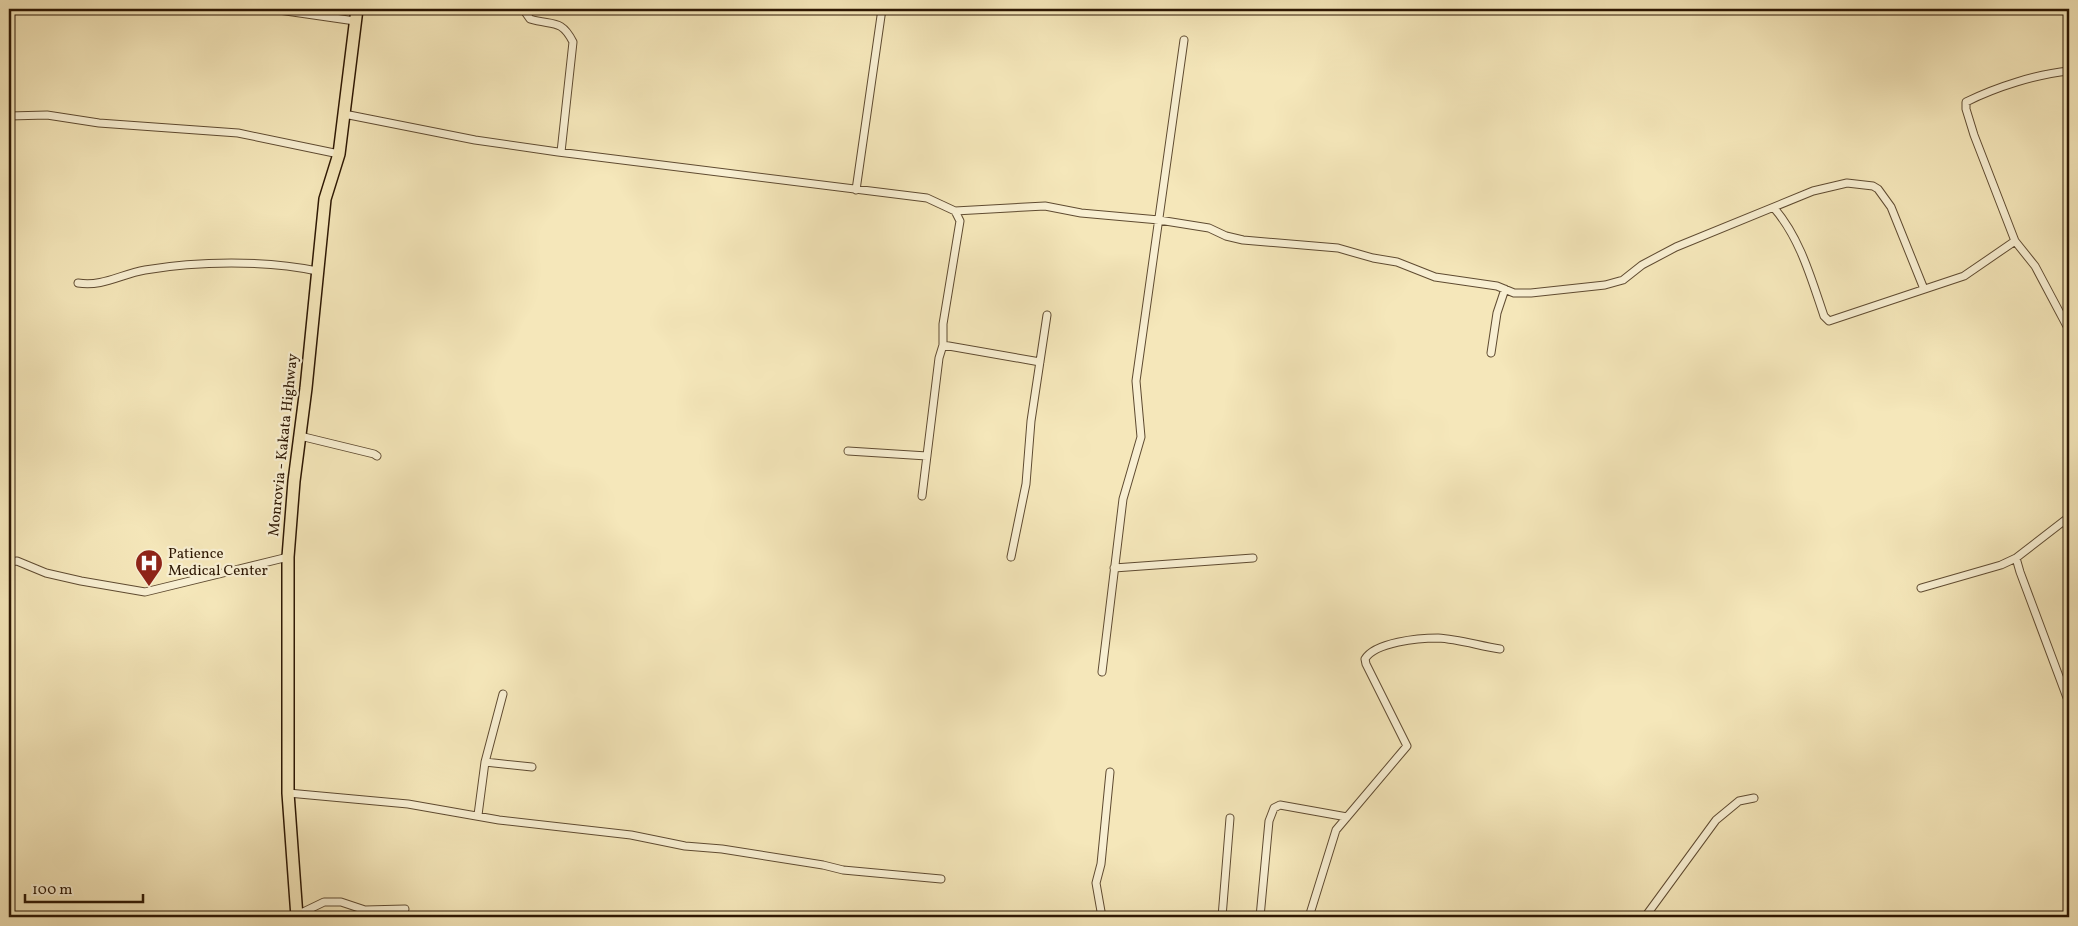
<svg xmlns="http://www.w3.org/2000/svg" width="2078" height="926" viewBox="0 0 2078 926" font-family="Vollkorn,serif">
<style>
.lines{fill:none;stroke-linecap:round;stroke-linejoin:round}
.minor-casing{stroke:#5f4b31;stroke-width:9}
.trunk-casing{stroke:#2d1703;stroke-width:14}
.minor{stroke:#f8efd2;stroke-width:7}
.trunk{stroke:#f5e7ba;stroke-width:11}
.labels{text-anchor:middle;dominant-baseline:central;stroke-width:4.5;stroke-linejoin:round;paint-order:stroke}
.street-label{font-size:15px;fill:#2d1703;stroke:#f8efd2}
.poi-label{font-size:15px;fill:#2d1703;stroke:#f8efd2;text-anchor:start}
</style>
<rect width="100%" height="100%" fill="#f5e7ba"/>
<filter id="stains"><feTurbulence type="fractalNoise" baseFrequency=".004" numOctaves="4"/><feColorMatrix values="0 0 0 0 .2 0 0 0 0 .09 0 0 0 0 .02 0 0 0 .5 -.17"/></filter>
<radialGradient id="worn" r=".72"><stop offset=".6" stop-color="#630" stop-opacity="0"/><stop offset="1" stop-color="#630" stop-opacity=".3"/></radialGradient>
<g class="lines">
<g class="minor-casing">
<path id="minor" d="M272,9L355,21
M523,9L530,19C552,26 561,18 573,42L561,152
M2069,71C2037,74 1996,87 1966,102V109L1974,135L2015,241L2035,266L2069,330
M344,114L475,140L558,152L927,198L955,211L1045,206L1081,213L1159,220L1209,228L1226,236L1243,240L1338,248L1373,258L1397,262L1435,277L1497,286L1514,293H1531L1605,285L1623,280L1642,265L1676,247L1813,191L1847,183L1873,186L1878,189L1891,207L1924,289
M9,116L47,115L99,123L238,133L339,154
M9,155V160
M856,190L882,9
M1774,208C1800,238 1811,278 1824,316L1829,321L1964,276L2015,241
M955,211L960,221L943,324V345L1040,362
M78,283C103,287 121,274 145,270C197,261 266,260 317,271
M1491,353L1497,313L1505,289
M300,436L374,454L377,456
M848,451L927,456
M922,496L939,358L943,345
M1011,557L1026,484L1031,421L1047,315
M2016,558L2020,572L2069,703
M9,562L17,561L46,573L81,581L145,592L288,557
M1114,568L1253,558
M1921,588L2001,565L2016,558L2069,517
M1102,672L1123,499L1141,437L1136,381L1184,40
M485,762L532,767
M288,793L408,804L499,820L631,835L685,846L722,849L823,865L843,870L941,879
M478,815L485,762L503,694
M297,915L324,902H341L365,910L405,909
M1102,917L1096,883L1101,864L1110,772
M1222,917L1230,818
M1260,917L1269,821L1274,808L1280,805L1347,817
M1309,917L1336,830L1407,746L1366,664L1365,659C1375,642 1419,638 1438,638C1458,639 1480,646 1500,649
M1645,917L1716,820L1739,801L1754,798"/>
</g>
<g class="trunk-casing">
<path id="trunk" d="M297,917L288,793V557L294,481L306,388L325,199L339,154L357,9"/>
</g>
<use href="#minor" class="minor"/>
<use href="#trunk" class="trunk"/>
</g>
<defs>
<g id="hospital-pin" transform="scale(1.4375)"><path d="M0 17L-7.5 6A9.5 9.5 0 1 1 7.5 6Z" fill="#8f2418" stroke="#f8efd2"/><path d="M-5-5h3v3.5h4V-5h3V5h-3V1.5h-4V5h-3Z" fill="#fff"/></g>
</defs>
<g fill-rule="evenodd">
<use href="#hospital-pin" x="149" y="563"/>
</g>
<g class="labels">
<g class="street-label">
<text transform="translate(284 445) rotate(-84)">Monrovia - Kakata Highway</text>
</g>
<g class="poi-label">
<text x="168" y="554">Patience<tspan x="168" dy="17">Medical Center</tspan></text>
</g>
</g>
<rect width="2078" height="926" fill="none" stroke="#f5e7ba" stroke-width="30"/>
<rect x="10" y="10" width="2058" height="906" fill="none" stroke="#2d1703" stroke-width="2.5"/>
<rect x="15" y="15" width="2048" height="896" fill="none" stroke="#2d1703"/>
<path d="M25 894v8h118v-8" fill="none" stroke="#2d1703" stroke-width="2.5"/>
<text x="32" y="894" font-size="15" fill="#2d1703" stroke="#f8efd2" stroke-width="4" paint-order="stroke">100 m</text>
<rect width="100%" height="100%" filter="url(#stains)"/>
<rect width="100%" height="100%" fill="url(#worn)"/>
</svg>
